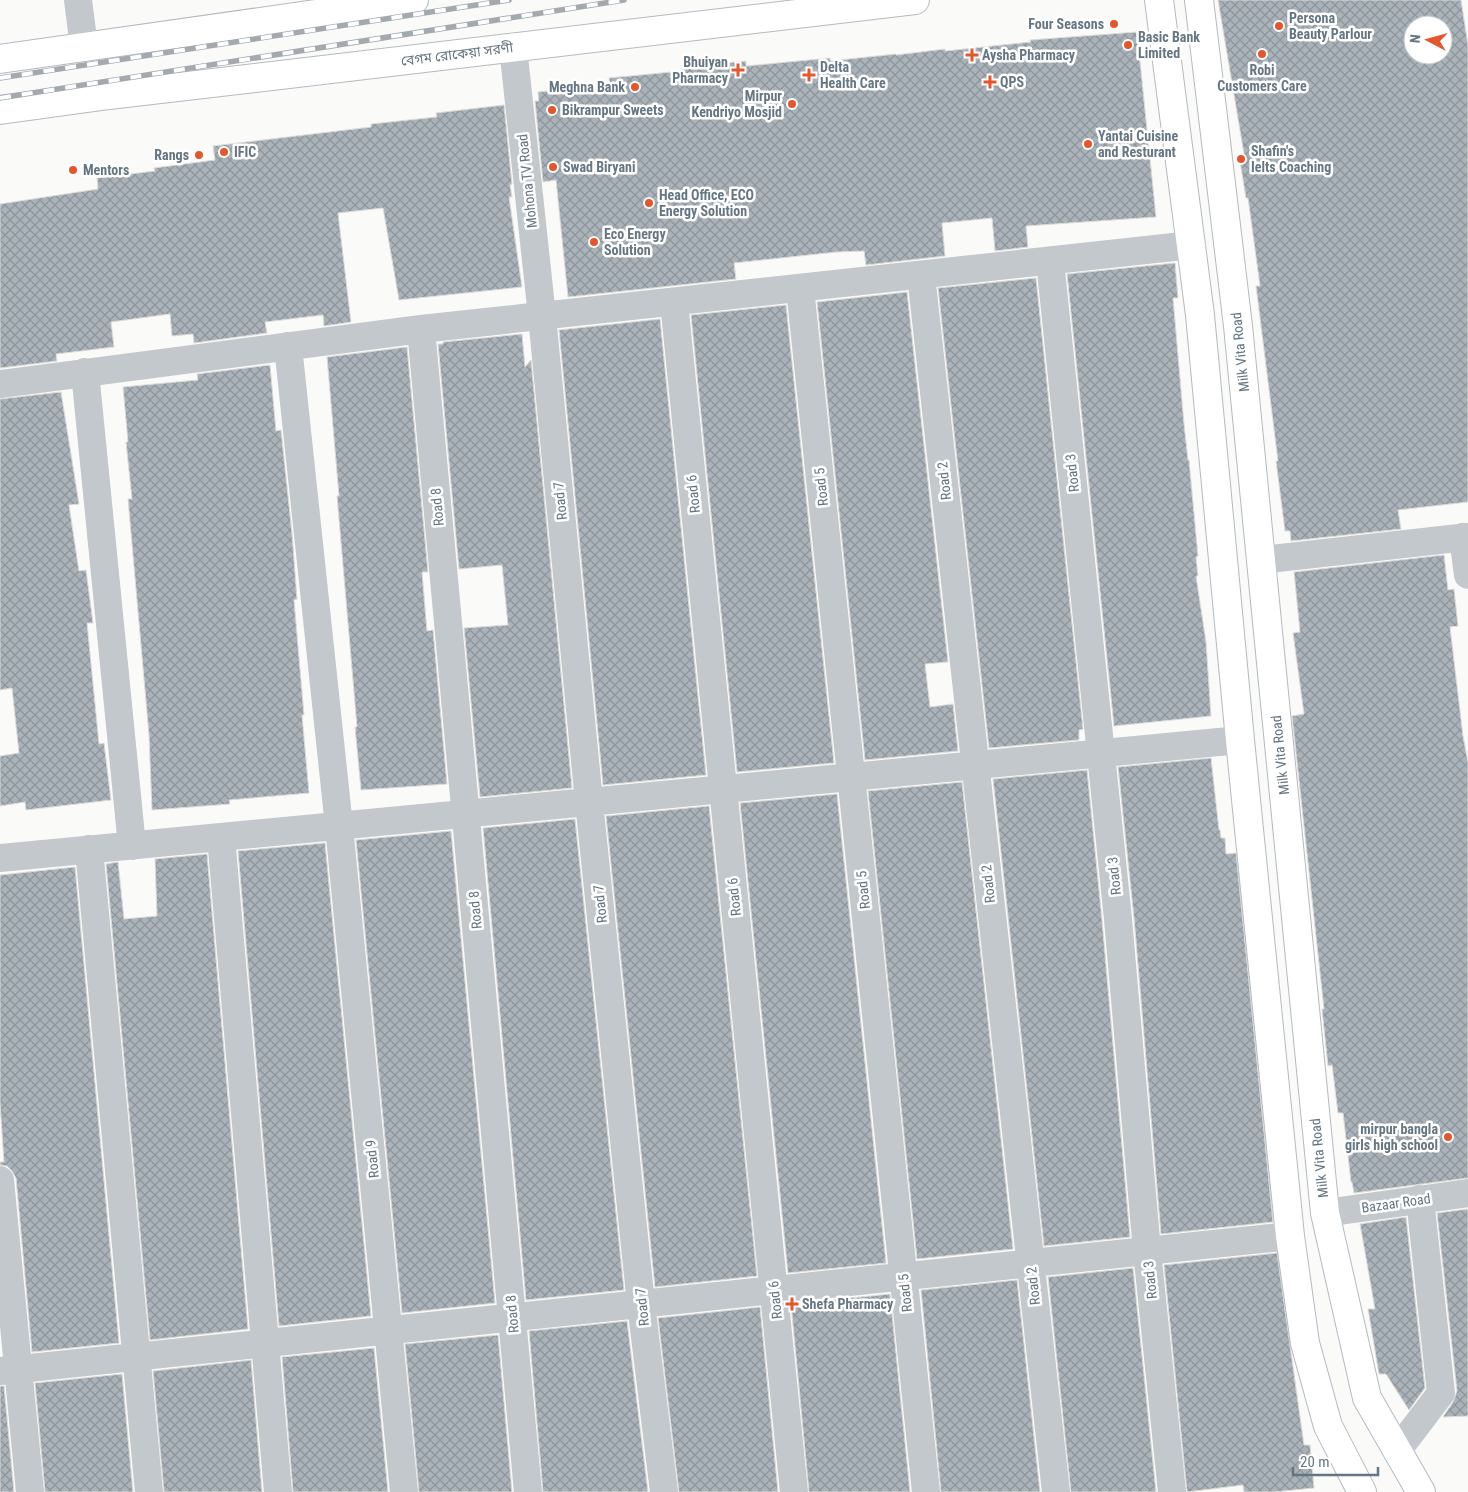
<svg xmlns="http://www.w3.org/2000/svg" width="1468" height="1492" viewBox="0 0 1468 1492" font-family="'Roboto Condensed','Noto Sans Bengali',sans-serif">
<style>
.building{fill:url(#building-cross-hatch);stroke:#dcdcda;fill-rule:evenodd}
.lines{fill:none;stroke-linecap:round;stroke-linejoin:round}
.secondary-casing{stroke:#b3babf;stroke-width:30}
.primary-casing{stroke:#b5babe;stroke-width:30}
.street{stroke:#c3c8cc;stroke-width:28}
.secondary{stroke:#fff;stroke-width:28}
.primary{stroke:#fff;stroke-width:28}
.rail-casing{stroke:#a2aab0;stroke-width:5.5}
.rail{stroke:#fff;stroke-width:4;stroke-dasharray:11;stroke-linecap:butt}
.poi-dot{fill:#e4572e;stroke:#fff;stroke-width:2}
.labels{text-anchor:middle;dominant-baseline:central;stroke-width:5;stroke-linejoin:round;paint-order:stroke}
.poi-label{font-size:14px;font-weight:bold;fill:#657683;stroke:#fff;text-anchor:start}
.street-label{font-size:14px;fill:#657683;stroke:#fff}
</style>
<defs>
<pattern id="building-cross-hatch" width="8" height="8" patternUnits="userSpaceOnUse" patternTransform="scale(1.25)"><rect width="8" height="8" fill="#aab3b9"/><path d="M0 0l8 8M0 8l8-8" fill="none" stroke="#8e969c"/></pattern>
</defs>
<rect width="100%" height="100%" fill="#fafaf8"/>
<path class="building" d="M1218,0H1461L1468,45V502L1398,510L1401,529L1291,541L1290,531H1285L1276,461H1278L1256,286H1260L1248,198H1246L1239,155L1244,154ZM1413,25H1443V55H1413Z
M1137,32L1156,217L1026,226L1028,247L995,251L992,218L942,223L945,256L866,265L864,251L837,252L734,263L736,279L568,297L556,180L543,182L535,101H539L538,92L610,85L609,78L682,71V67L746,61V66L830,58V61L896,54V55L945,49V51L1031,42L1030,40Z
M504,105L512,184L510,185L512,197H509L522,287L399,300L383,208L338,213L351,322L324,326L323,315L265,322L267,333L194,343L193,334L172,336L170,314L111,322L114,347L56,354L57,361L0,368V204L98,189L97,178L155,171L154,168L215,160L213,146L371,127V124L437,117L436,113Z
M1175,263L1178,298H1173L1184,424L1188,460H1189L1198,556L1196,557L1198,576H1196L1206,642L1211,716L1114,726L1067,274Z
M1036,278L1083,729L1079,730V740L989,748L938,288Z
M907,292L948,662L925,664L930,707L953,704L958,751L865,760L817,302Z
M786,305L834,763L737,772L691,315Z
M660,319L706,775L603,785L559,330Z
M522,334L525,367L531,360L572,788L480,797L464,628L508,625L502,565L459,569L438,344H443V342Z
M407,347L428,572H422L427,631L433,630L447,784L361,790L355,727H357L337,496H339L327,357Z
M270,365L276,431L281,430L292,533L297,599L294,600L304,715H302L309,793L229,800L230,804L152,810L149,735L128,499H132L126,442H128L123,387L198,380L197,374Z
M61,392L79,504L69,505L79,571L86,570L93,623H87L99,744L104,743L111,800L26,810L25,802L0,806V756L19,753L12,688L0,690V399Z
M1444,555L1448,590L1454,589L1458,626L1450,627L1463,736L1468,762V1178L1354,1193L1352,1182H1351L1343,1113H1338L1332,1065L1328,1066L1322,1009H1324L1292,716L1304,714L1293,633L1300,632L1294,572Z
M1211,758L1219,830H1220L1221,838H1225L1226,854L1236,853L1273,1222L1161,1234L1134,918L1118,767Z
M1087,770L1102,920L1130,1237L1044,1246L993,779Z
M962,782L1013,1249L917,1259L868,791Z
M837,794L886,1263L788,1273L740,803Z
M709,806L757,1276L655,1287L606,816Z
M575,819L624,1290L526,1300L483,828Z
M451,831L495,1303L402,1313L356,840Z
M325,843L371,1316L279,1326L238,851Z
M207,854L248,1329L150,1340L106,864L118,862L124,919L157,916L155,859Z
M75,867L119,1343L32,1352L16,1178L12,1171L7,1166L0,1165V1162H4L0,1103V875Z
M1468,1209V1416L1443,1417L1453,1402L1457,1391L1437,1213Z
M1406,1217L1425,1388L1409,1410L1386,1374H1379L1368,1309H1375L1360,1224Z
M1277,1253L1304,1445H1310L1314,1488L1274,1492H1244L1243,1485L1187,1492L1164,1265Z
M1133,1268L1156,1492H1071L1048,1277Z
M1017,1280L1040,1492H941L921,1290Z
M890,1294L910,1492H809L791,1304Z
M760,1307L778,1492H679L658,1318Z
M627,1321L648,1492H543L529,1331Z
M498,1335L512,1492H419L405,1344Z
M374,1348L388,1492H293L282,1357Z
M251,1360L262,1492H164L153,1371Z
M122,1374L133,1492H45L35,1383Z
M0,1386H4L14,1492H0Z"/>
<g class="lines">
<g class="secondary-casing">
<path id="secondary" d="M1159,0L1200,315L1240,740L1290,1236L1305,1343L1328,1426L1362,1492
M1199,0L1238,326L1325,1213L1367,1398L1421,1492"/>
</g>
<g class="primary-casing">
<path id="primary" d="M0,59L414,0
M0,110L102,96L915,0"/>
</g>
<path class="street" d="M78,0L84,47
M513,47L542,316L589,802L641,1304L664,1492
M1050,261L1118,919L1147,1251L1172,1492
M921,275L1056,1492
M800,288L926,1492
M674,302L794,1492
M421,329L528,1492
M288,346L339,826L404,1492
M85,372L132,846
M0,384L421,329L1192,245
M1463,537L1468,575
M1261,560L1468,537
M221,837L278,1492
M89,849L149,1492
M0,858L1240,740
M0,1180L30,1492
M1325,1213L1468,1193
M0,1371L1290,1236
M1397,1451L1441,1393L1420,1199"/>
<use href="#secondary" class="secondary"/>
<use href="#primary" class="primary"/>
<g class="rail-casing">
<path id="rail" d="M0,78L509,0
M0,98L624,0"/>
</g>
<use href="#rail" class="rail"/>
</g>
<g class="poi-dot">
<circle cx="1114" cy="24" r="5"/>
<circle cx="1279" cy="26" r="5"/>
<circle cx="1128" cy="45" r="5"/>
<circle cx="1262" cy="54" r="5"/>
<path d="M969.5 47.5h5v5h5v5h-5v5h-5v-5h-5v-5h5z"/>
<path d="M735.5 62.5h5v5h5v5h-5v5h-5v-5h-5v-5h5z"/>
<path d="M806.5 67.5h5v5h5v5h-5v5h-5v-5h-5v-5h5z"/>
<path d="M987.5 74.5h5v5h5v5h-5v5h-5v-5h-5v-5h5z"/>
<circle cx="635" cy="87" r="5"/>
<circle cx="792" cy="104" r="5"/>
<circle cx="552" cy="110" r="5"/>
<circle cx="1088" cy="144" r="5"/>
<circle cx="224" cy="152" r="5"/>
<circle cx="199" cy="155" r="5"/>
<circle cx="1241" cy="159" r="5"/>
<circle cx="553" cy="167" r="5"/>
<circle cx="73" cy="170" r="5"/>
<circle cx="649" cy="203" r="5"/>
<circle cx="594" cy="242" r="5"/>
<circle cx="1448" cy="1137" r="5"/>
<path d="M789.5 1296.5h5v5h5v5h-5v5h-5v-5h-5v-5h5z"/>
</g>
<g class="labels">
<g class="poi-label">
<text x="1289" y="18">Persona<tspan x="1289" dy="16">Beauty Parlour</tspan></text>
<text x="1104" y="24" text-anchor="end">Four Seasons</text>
<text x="1138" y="37">Basic Bank<tspan x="1138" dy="16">Limited</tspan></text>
<text x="982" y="55">Aysha Pharmacy</text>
<text x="728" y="62" text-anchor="end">Bhuiyan<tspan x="728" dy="16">Pharmacy</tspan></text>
<text x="820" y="67">Delta<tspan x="820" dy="16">Health Care</tspan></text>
<text x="1262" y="70" text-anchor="middle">Robi<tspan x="1262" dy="16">Customers Care</tspan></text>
<text x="1000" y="82">QPS</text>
<text x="625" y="87" text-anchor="end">Meghna Bank</text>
<text x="782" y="96" text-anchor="end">Mirpur<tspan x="782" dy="16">Kendriyo Mosjid</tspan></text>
<text x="562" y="110">Bikrampur Sweets</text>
<text x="1098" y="136">Yantai Cuisine<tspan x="1098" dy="16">and Resturant</tspan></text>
<text x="1251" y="151">Shafin's<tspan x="1251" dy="16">Ielts Coaching</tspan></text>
<text x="234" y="152">IFIC</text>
<text x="189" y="155" text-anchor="end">Rangs</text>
<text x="563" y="167">Swad Biryani</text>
<text x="83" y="170">Mentors</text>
<text x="659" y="195">Head Office, ECO<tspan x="659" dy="16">Energy Solution</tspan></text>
<text x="604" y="234">Eco Energy<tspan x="604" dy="16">Solution</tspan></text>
<text x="1438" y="1129" text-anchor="end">mirpur bangla<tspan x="1438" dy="16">girls high school</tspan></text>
<text x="802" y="1304">Shefa Pharmacy</text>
</g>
<g class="street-label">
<text transform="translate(457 54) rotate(-7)">বেগম রোকেয়া সরণী</text>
<text transform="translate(527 181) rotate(-96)">Mohona TV Road</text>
<text transform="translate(1240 352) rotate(-96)">Milk Vita Road</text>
<text transform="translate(1072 473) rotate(-96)">Road 3</text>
<text transform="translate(944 481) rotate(-96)">Road 2</text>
<text transform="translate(821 487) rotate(-96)">Road 5</text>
<text transform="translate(693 494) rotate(-96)">Road 6</text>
<text transform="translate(560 501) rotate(-96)">Road 7</text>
<text transform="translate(437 507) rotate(-95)">Road 8</text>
<text transform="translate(1280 755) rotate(-96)">Milk Vita Road</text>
<text transform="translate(1114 876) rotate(-96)">Road 3</text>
<text transform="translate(988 884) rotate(-96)">Road 2</text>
<text transform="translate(863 890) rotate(-96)">Road 5</text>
<text transform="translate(734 897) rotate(-96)">Road 6</text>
<text transform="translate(600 904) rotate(-96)">Road 7</text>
<text transform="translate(475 910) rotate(-95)">Road 8</text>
<text transform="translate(1319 1158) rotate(-96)">Milk Vita Road</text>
<text transform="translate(372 1159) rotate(-96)">Road 9</text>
<text transform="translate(1396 1203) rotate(-8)">Bazaar Road</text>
<text transform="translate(1150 1280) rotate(-96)">Road 3</text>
<text transform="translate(1033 1286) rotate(-96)">Road 2</text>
<text transform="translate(905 1293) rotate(-96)">Road 5</text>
<text transform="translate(775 1300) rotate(-96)">Road 6</text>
<text transform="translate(642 1307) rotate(-96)">Road 7</text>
<text transform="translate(512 1314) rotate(-95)">Road 8</text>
</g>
</g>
<g transform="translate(1428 40) rotate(276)"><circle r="24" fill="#ffffff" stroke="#c1c8cd"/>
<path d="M0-4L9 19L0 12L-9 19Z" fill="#e4572e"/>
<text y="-8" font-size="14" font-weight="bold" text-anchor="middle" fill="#657683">N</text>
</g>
<path d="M1293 1467v8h85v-8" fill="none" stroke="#657683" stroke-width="2.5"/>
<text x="1300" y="1467" font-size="15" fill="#657683" stroke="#ffffff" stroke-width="4" paint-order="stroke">20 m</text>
</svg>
